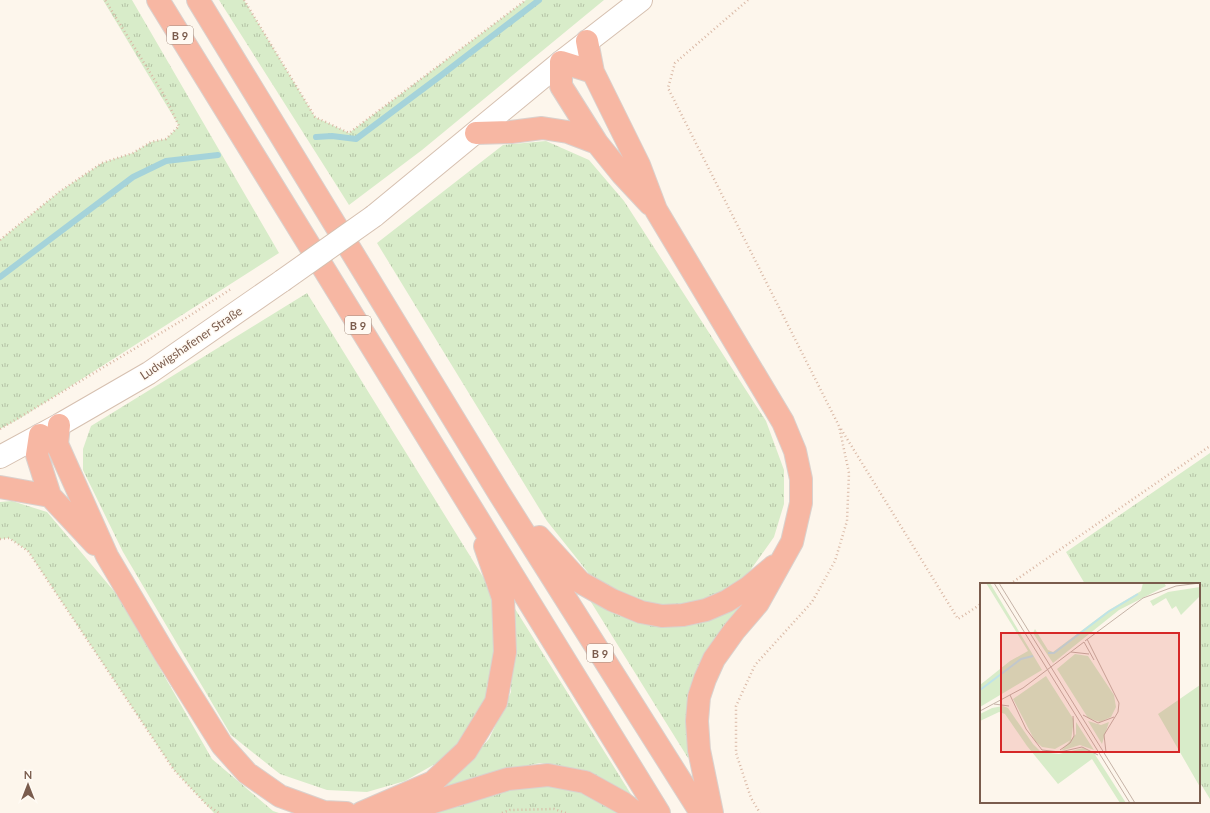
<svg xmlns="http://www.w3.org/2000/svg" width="1210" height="813" viewBox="0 0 1210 813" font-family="Lato,sans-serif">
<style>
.grass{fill:url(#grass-tufts)}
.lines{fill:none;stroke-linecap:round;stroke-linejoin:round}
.stream{stroke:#a5d3da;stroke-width:6}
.secondary-casing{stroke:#d6c0b0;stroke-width:24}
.highway-casing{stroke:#dad1cd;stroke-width:24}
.path{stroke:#d9b8a5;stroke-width:2.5;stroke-dasharray:1 3;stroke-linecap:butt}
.secondary{stroke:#fff;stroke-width:22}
.highway{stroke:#f7b7a3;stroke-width:22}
.secondary-bridge-casing{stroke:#d6c0b0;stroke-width:24;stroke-linecap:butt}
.secondary-bridge{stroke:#fff;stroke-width:22}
.labels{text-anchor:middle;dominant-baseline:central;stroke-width:3;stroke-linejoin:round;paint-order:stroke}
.shield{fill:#fffaf3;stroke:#a28b7f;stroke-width:1}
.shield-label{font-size:11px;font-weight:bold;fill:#7a5c4d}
.street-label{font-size:12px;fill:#7a5c4d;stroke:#fffaf3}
.inset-river{fill:none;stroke:#bfe3e8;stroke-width:2}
.inset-road{fill:none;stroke:#c5b3a7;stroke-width:1}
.view{fill:#d62828;fill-opacity:0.15;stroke:#d62828;stroke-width:2}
.inset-edge{fill:none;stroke:#7a5c4d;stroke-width:2}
</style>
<defs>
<pattern id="grass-tufts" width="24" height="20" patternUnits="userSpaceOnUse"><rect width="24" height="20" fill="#d8ecc9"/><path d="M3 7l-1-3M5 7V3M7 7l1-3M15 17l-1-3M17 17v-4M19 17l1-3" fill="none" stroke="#b4c2a5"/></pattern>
</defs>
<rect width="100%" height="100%" fill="#fdf6ec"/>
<path class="grass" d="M103,0H132L279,253L19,419L0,429V240L59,192L102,163L133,153L151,142L166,139L179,126Z
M219,0H244L315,117L349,133L526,0H604L422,150L349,205Z
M546,141L589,160L624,201L766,421L784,470V504L774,537L747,575L713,597L675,606L656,605L636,601L594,580L547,521L377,243L503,145Z
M307,293L493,593L495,679L474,727L442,760L405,781L367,792L327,790L280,774L231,735L123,552L83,470V449L91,426Z
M1210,453V799L1199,781V584H1085L1066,552Z
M12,501L47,512L119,597L212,759L273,811L279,813H214L174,770L28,551L9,538L0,539V502Z
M747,599L690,692L686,711V734L690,753L688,758L591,602L594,600L627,617Z
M512,604L634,799L584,770L540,763L479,776L403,803L459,772L489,739L511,692Z
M555,785L600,798L622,813H431L504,791Z"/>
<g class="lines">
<path class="stream" d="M316,137L332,136L356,139L439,77L539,0
M0,277L133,177L166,161L218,155"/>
<g class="secondary-casing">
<path id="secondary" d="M374,216L561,62L641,0
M0,457L59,425L149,373L282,281"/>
</g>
<g class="highway-casing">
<path id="highway" d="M158,0C325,271 493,542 659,813
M198,0L499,493L701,813
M587,41L593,72L639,165L656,210L783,422L795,451L801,479V503L792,542L758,603L734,631L714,659L705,679L699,697L697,721L699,750L712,813
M593,72L561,62V86L597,143L622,174L650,204
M476,133L511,132L542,128L568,132L597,143
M59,425L57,444L107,556L165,654L222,745L247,773L280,796L324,812L346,813
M57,444L40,435L37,455L50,496L95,544
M0,487L50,496
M539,537L580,582L612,600L641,612L662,616L683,615L706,610L727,601L749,587L774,566
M361,813L433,782L466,751L496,702L505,652L503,598L485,546
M380,813L401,812L508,779L548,775L585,782L623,803L636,813"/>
</g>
<path class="path" d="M244,0L315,117L349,133L526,0
M748,0L675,63L668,88L839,426L849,473L847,521L835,561L812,602L755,665L736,706V753L751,798L760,813
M0,240L59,192L102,163L133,153L151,142L166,139L179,126L164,95L105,0
M0,429L186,318L231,289
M841,429L958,619L981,604
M0,539L9,538L28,551L174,770L207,805L219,813
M1010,584L1210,446
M502,813L510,810L554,809L566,813"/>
<use href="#secondary" class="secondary"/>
<use href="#highway" class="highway"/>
<g class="secondary-bridge-casing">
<path id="secondary-bridge" d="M282,281L374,216"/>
</g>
<use href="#secondary-bridge" class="secondary-bridge"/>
</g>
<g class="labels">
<g class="shield">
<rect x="167" y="26" width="26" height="18" rx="3"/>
<rect x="345" y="316" width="26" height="18" rx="3"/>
<rect x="587" y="644" width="26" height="18" rx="3"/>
</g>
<g class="shield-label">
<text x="180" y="35">B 9</text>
<text x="358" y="325">B 9</text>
<text x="600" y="653">B 9</text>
</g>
<g class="street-label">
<text transform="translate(191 343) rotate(-34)">Ludwigshafener Straße</text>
</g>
</g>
<g transform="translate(980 583)">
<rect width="220" height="220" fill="#fdf6ec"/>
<path d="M6,0H10L62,87L0,124V102L30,78L48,68ZM163,0H184L186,3L139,27L73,80L53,50L55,46L68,67L73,69L129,27L161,8ZM220,4V13L201,32L196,23L192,26L186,15L173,23L170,18L188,9ZM95,71L108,73L134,112L136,124L131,134L120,139L108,135L77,86ZM66,93L94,137L91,157L75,166L62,164L55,158L33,116ZM220,102V204L178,131ZM23,123L28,125L53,161L61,169L79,171L103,165L114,170L146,220H140L112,176L78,201L47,163L25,131L19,129L0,138V131L12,125ZM108,138L121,142L129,139L122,161ZM96,139L114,167L100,162L81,168L96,151Z" fill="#d8ecc9"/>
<path class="inset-river" d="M68,70H74L128,29L158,11M0,107L41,76L53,73"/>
<path class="inset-road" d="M14,0L150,220M19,0L155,220M107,56L139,120L138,129L124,152L126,169M105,58L163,15L196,3L220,0M104,59L114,77M91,69L109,71M30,112L46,146L62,167L80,169L102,164L118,172M14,121L29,123M0,128L43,105L104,59M103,132L118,140L134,134M80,167L90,160L94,153L93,133"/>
<path class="view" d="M21,50H199V169H21Z"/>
<rect width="220" height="220" class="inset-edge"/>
</g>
<g transform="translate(28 785)" stroke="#fffaf3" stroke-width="3" paint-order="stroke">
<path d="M0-3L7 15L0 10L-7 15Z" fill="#7a5c4d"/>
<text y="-6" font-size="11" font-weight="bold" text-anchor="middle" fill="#7a5c4d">N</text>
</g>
</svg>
